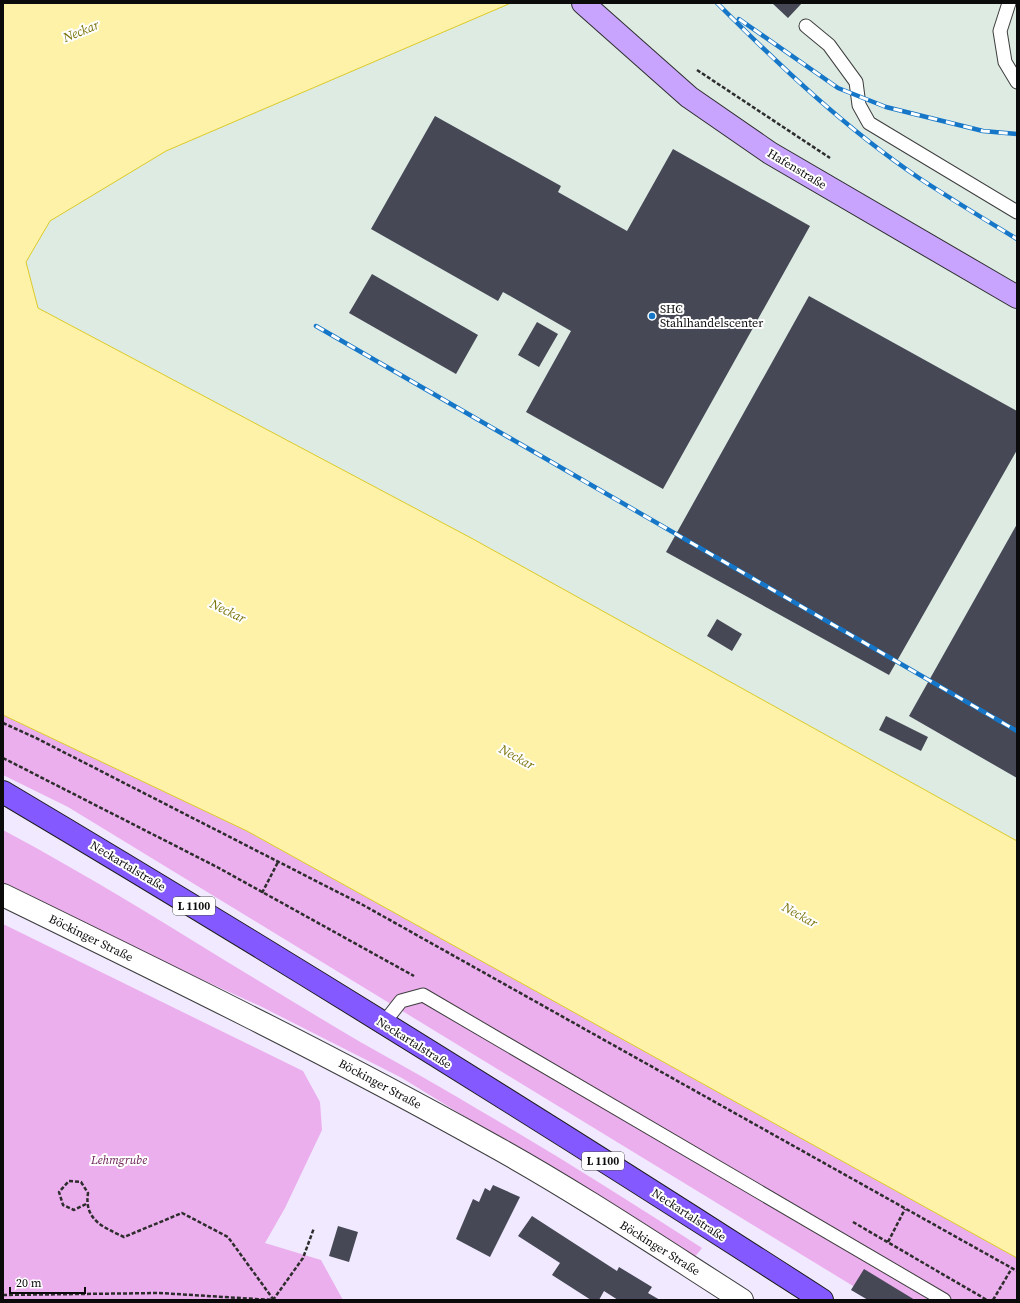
<svg xmlns="http://www.w3.org/2000/svg" width="1020" height="1303" viewBox="0 0 1020 1303" font-family="'Source Serif 4',serif">
<style>
.industrial{fill:#ddebe3}
.green{fill:#ecafed}
.water{fill:#fdf2a7;stroke:#dbca27}
.building{fill:#464855}
.lines{fill:none;stroke-linecap:round;stroke-linejoin:round}
.service-casing{stroke:#3e3e3e;stroke-width:15}
.minor-casing{stroke:#3e3e3e;stroke-width:24}
.secondary-casing{stroke:#2d2d2d;stroke-width:24}
.primary-casing{stroke:#1c1c1c;stroke-width:24}
.path{stroke:#2d2d2d;stroke-width:2.5;stroke-dasharray:4 2;stroke-linecap:butt}
.service{stroke:#fff;stroke-width:13}
.minor{stroke:#fff;stroke-width:22}
.secondary{stroke:#c8a4ff;stroke-width:22}
.primary{stroke:#8459ff;stroke-width:22}
.rail-casing{stroke:#1676c8;stroke-width:4.5}
.rail{stroke:#fff;stroke-width:3;stroke-dasharray:9;stroke-linecap:butt}
.poi-dot{fill:#1676c8;stroke:#fff;stroke-width:1.5}
.labels{text-anchor:middle;dominant-baseline:central;stroke-width:4;stroke-linejoin:round;paint-order:stroke}
.shield{fill:#fff;stroke:#545454;stroke-width:1}
.shield-label{font-size:11px;font-weight:bold;fill:#0b0b0b}
.street-label{font-size:12px;fill:#0b0b0b;stroke:#fff}
.poi-label{font-size:12px;fill:#0b0b0b;stroke:#fff;text-anchor:start}
.park-label{font-size:12px;font-style:italic;fill:#68164f;stroke:#fff}
.water-label{font-size:13px;font-style:italic;fill:#7b740b;stroke:#fff}
</style>
<rect width="100%" height="100%" fill="#f0e9ff"/>
<path class="industrial" d="M511,3H1017V841L473,539L38,308L26,262L50,221L166,151Z"/>
<path class="green" d="M3,715L247,831L1017,1258V1300H876L68,807L3,775Z
M3,830C112,888 214,955 320,1018C372,1050 427,1078 479,1110C555,1154 629,1201 702,1248L694,1258L402,1078L260,1006L104,935L3,885Z
M3,924L303,1071L320,1102L322,1130L285,1208L265,1243L321,1260L343,1300H3Z"/>
<path class="water" d="M3,3H511L166,151L50,221L26,262L38,308L473,539L1017,841V1258L247,831L3,715Z"/>
<path class="building" d="M772,3H802L788,18Z
M435,116L561,186L558,192L627,231L673,149L810,226L663,489L526,412L571,331L503,292L498,301L371,229Z
M372,274L478,335L456,374L349,313Z
M809,296L1017,411V450L889,675L666,552Z
M537,322L558,334L539,367L518,355Z
M1017,524V778L909,716Z
M717,619L742,634L732,651L707,636Z
M886,716L928,737L921,751L879,730Z
M493,1185L520,1197L490,1257L456,1239L473,1199L479,1202L485,1188L490,1191Z
M532,1216L617,1271L619,1267L652,1287L648,1293L660,1300H618L604,1291L599,1300H591L552,1275L560,1263L518,1236Z
M338,1226L358,1232L349,1262L329,1256Z
M864,1269L915,1300H868L851,1290Z"/>
<g class="lines">
<g class="service-casing">
<path id="service" d="M1009,3L1000,31L1005,62L1017,82
M806,26L829,45L856,82L859,105L869,123L1017,212
M383,1024L401,1001L423,995L944,1300"/>
</g>
<g class="minor-casing">
<path id="minor" d="M3,895C167,975 331,1055 490,1144C577,1192 659,1247 742,1300"/>
</g>
<g class="secondary-casing">
<path id="secondary" d="M583,3L689,97L770,153L1017,297"/>
</g>
<g class="primary-casing">
<path id="primary" d="M3,792C279,956 552,1126 822,1300"/>
</g>
<path class="path" d="M697,70L830,158
M3,723L38,739L363,905L1017,1271
M3,758L217,867L414,976
M262,893L278,862
M86,1204L74,1210L63,1205L59,1192L69,1181L81,1182L88,1193C84,1220 103,1227 124,1237L182,1213L228,1237L273,1299
M853,1222L987,1300
M888,1242L905,1209
M3,1295L159,1293L273,1300L303,1258L314,1228
M993,1300L1012,1268"/>
<use href="#service" class="service"/>
<use href="#minor" class="minor"/>
<use href="#secondary" class="secondary"/>
<use href="#primary" class="primary"/>
<g class="rail-casing">
<path id="rail" d="M717,3C780,66 845,128 919,178C951,199 984,219 1017,239
M739,19L838,88L886,107L983,131L1017,134
M316,326L1017,731"/>
</g>
<use href="#rail" class="rail"/>
</g>
<circle class="poi-dot" cx="652" cy="316" r="4"/>
<g class="labels">
<g class="shield">
<rect x="173" y="897" width="42" height="18" rx="3"/>
<rect x="582" y="1152" width="42" height="18" rx="3"/>
</g>
<g class="shield-label">
<text x="194" y="906">L 1100</text>
<text x="603" y="1161">L 1100</text>
</g>
<g class="street-label">
<text transform="translate(797 169) rotate(31)">Hafenstraße</text>
<text transform="translate(128 866) rotate(31)">Neckartalstraße</text>
<text transform="translate(91 938) rotate(26)">Böckinger Straße</text>
<text transform="translate(414 1043) rotate(32)">Neckartalstraße</text>
<text transform="translate(380 1084) rotate(28)">Böckinger Straße</text>
<text transform="translate(689 1215) rotate(33)">Neckartalstraße</text>
<text transform="translate(660 1248) rotate(32)">Böckinger Straße</text>
</g>
<g class="poi-label">
<text x="660" y="309">SHC<tspan x="660" dy="14">Stahlhandelscenter</tspan></text>
</g>
<g class="park-label">
<text x="119" y="1160">Lehmgrube</text>
</g>
<g class="water-label">
<text transform="translate(81 31) rotate(-22)">Neckar</text>
<text transform="translate(228 611) rotate(26)">Neckar</text>
<text transform="translate(517 757) rotate(29)">Neckar</text>
<text transform="translate(800 915) rotate(29)">Neckar</text>
</g>
</g>
<rect width="1020" height="1303" fill="none" stroke="#0b0b0b" stroke-width="8"/>
<path d="M10 1287v6h75v-6" fill="none" stroke="#0b0b0b" stroke-width="2"/>
<text x="16" y="1287" font-size="12" fill="#0b0b0b" stroke="#ffffff" stroke-width="3" paint-order="stroke">20 m</text>
</svg>
